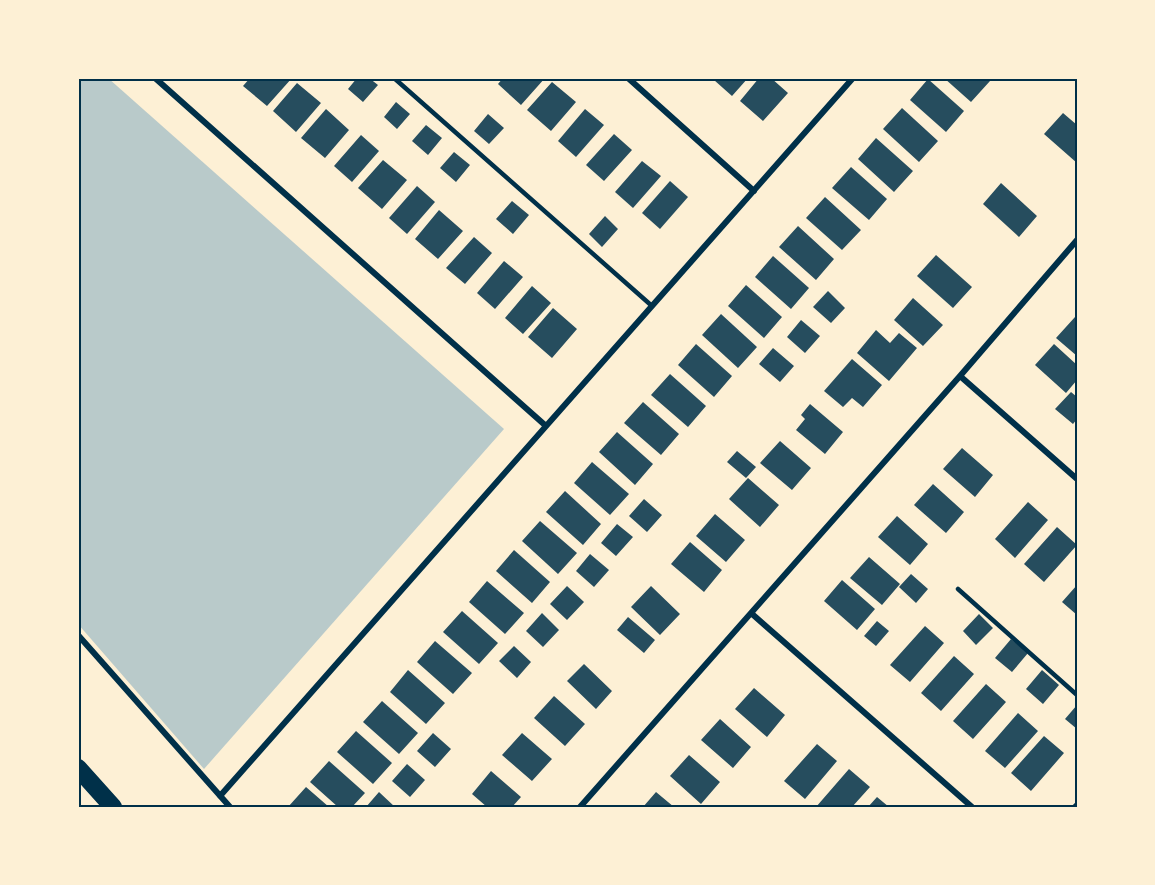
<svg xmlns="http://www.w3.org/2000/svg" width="1155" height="885" viewBox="0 0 1155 885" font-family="Spectral,serif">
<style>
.green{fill:#b9caca}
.building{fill:#264d5e}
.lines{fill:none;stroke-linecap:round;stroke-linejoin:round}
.service{stroke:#003049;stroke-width:4.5}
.minor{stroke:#003049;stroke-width:6}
.motorway{stroke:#003049;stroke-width:18}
.neatline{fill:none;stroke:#003049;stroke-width:2}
</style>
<rect width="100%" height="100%" fill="#fdf0d5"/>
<path class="green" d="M78,78H108L504,429L204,769L78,624Z"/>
<path class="building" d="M250,78H292L267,106L243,86Z
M357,78H369L378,85L363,102L348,89Z
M503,78H545L521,105L498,84Z
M715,78H748L732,96L714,80Z
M759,78H771L788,93L763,121L740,101Z
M944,78H986L990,81L971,102Z
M928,79L964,111L946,132L910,100Z
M552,82L576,102L551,131L527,110Z
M297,83L321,103L296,132L273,111Z
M396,102L410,114L397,129L384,117Z
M902,108L938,141L919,162L883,129Z
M326,109L349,130L325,158L301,138Z
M585,109L604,125L576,157L558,141Z
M1063,113L1077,125V163L1044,134Z
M488,114L504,128L489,144L474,131Z
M426,125L442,138L428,155L412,141Z
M614,134L632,150L604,181L586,165Z
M361,135L379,151L352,182L334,166Z
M876,138L913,171L894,192L858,159Z
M454,152L470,165L456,182L440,168Z
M383,160L407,180L382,209L358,188Z
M642,161L661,176L633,208L615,192Z
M851,167L887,199L869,220L832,188Z
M670,181L688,197L660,229L642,213Z
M1001,183L1037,216L1019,237L983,204Z
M417,186L435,202L407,234L389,218Z
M825,197L861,230L842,250L806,218Z
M512,201L529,215L513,234L496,219Z
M439,210L463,231L438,259L415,239Z
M605,216L618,229L602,247L589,234Z
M798,226L834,259L816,280L779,247Z
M474,237L492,253L465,284L446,268Z
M936,255L972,287L953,308L917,276Z
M773,256L809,288L791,309L755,277Z
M504,261L523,277L495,309L477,293Z
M746,285L782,317L764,338L728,306Z
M532,286L551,303L523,334L505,318Z
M828,291L845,308L831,323L813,307Z
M913,298L943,325L923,346L894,320Z
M553,308L577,329L552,358L528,337Z
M721,314L757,347L738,368L702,335Z
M1075,317L1077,319V356L1056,338Z
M801,320L820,336L805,353L787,337Z
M876,330L890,343L899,333L917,348L889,381L857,353Z
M696,344L732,376L714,397L678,365Z
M1054,344L1077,365V380L1066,393L1035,365Z
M773,348L794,366L780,382L759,364Z
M852,359L882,385L863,407L852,398L843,407L824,391Z
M670,374L706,406L688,427L651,395Z
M1071,392L1077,397V419L1073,424L1055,409Z
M643,402L679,434L661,455L624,423Z
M810,404L843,432L825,454L796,430L805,419L801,415Z
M617,432L653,464L635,485L599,452Z
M780,441L811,468L792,490L760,463Z
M962,448L993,475L975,497L943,469Z
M737,451L756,467L746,478L727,462Z
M592,462L629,494L610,515L574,483Z
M748,478L779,505L760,527L729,499Z
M933,484L964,512L946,533L914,505Z
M565,491L601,524L583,545L546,512Z
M644,499L662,515L647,532L629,516Z
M1028,502L1048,520L1015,558L995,539Z
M715,514L745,540L726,562L696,536Z
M897,516L928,544L910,565L878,537Z
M540,521L577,553L558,574L522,541Z
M617,524L633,537L616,556L601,543Z
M1057,527L1077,545L1044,582L1024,564Z
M690,542L722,570L704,592L671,564Z
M514,550L550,582L532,603L496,571Z
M590,554L609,570L594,587L576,571Z
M869,557L900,584L882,605L850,578Z
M911,574L928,589L916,603L899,587Z
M842,580L875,609L857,630L824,601Z
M487,581L524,613L505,634L469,602Z
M1077,585V615L1062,602Z
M567,586L584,602L567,620L550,604Z
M651,586L680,614L660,635L631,607Z
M462,611L498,643L479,664L443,632Z
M542,613L559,630L543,647L526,631Z
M979,614L993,628L976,645L963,631Z
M628,617L655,640L644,653L617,630Z
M877,621L889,631L876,646L864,636Z
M925,626L944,643L910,682L890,665Z
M1011,639L1028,653L1012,672L995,658Z
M435,641L472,673L453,694L417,662Z
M514,646L531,662L517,678L499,661Z
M954,656L974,674L941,711L921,693Z
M584,664L612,691L596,709L567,681Z
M408,670L445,703L426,724L390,692Z
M1042,670L1059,685L1043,704L1026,689Z
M986,684L1006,702L973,739L953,721Z
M754,688L785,715L767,737L735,709Z
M554,696L585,724L565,746L534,718Z
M382,701L418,733L399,754L363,722Z
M1077,705V729L1065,719Z
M1018,713L1038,731L1005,768L985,751Z
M720,719L751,747L733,768L701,740Z
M356,731L392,763L373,784L337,752Z
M433,733L451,749L435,767L417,751Z
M522,733L552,759L532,781L502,755Z
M1044,736L1064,753L1031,791L1011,773Z
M817,744L837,761L805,799L784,781Z
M689,755L720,782L701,804L670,776Z
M329,761L365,793L352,807H338L310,782Z
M407,764L425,780L410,797L392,781Z
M849,769L870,787L852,807H816Z
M491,771L521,797L512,807H487L472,794Z
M306,787L329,807H288Z
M379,792L395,807H366Z
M656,792L674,807H643Z
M877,797L889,807H868Z"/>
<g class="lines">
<path class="service" d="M394,78L652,306
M958,589L1077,695"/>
<path class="minor" d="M155,78L546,426
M628,78L754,191
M960,376L1077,479
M751,613L972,807
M78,635L230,807
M220,796L853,78
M580,807L960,376L1077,240
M1075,807L1077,805"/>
<path class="motorway" d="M78,768L113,807"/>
</g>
<rect width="1155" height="885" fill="none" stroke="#fdf0d5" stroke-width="159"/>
<rect x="80" y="80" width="996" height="726" class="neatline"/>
</svg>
